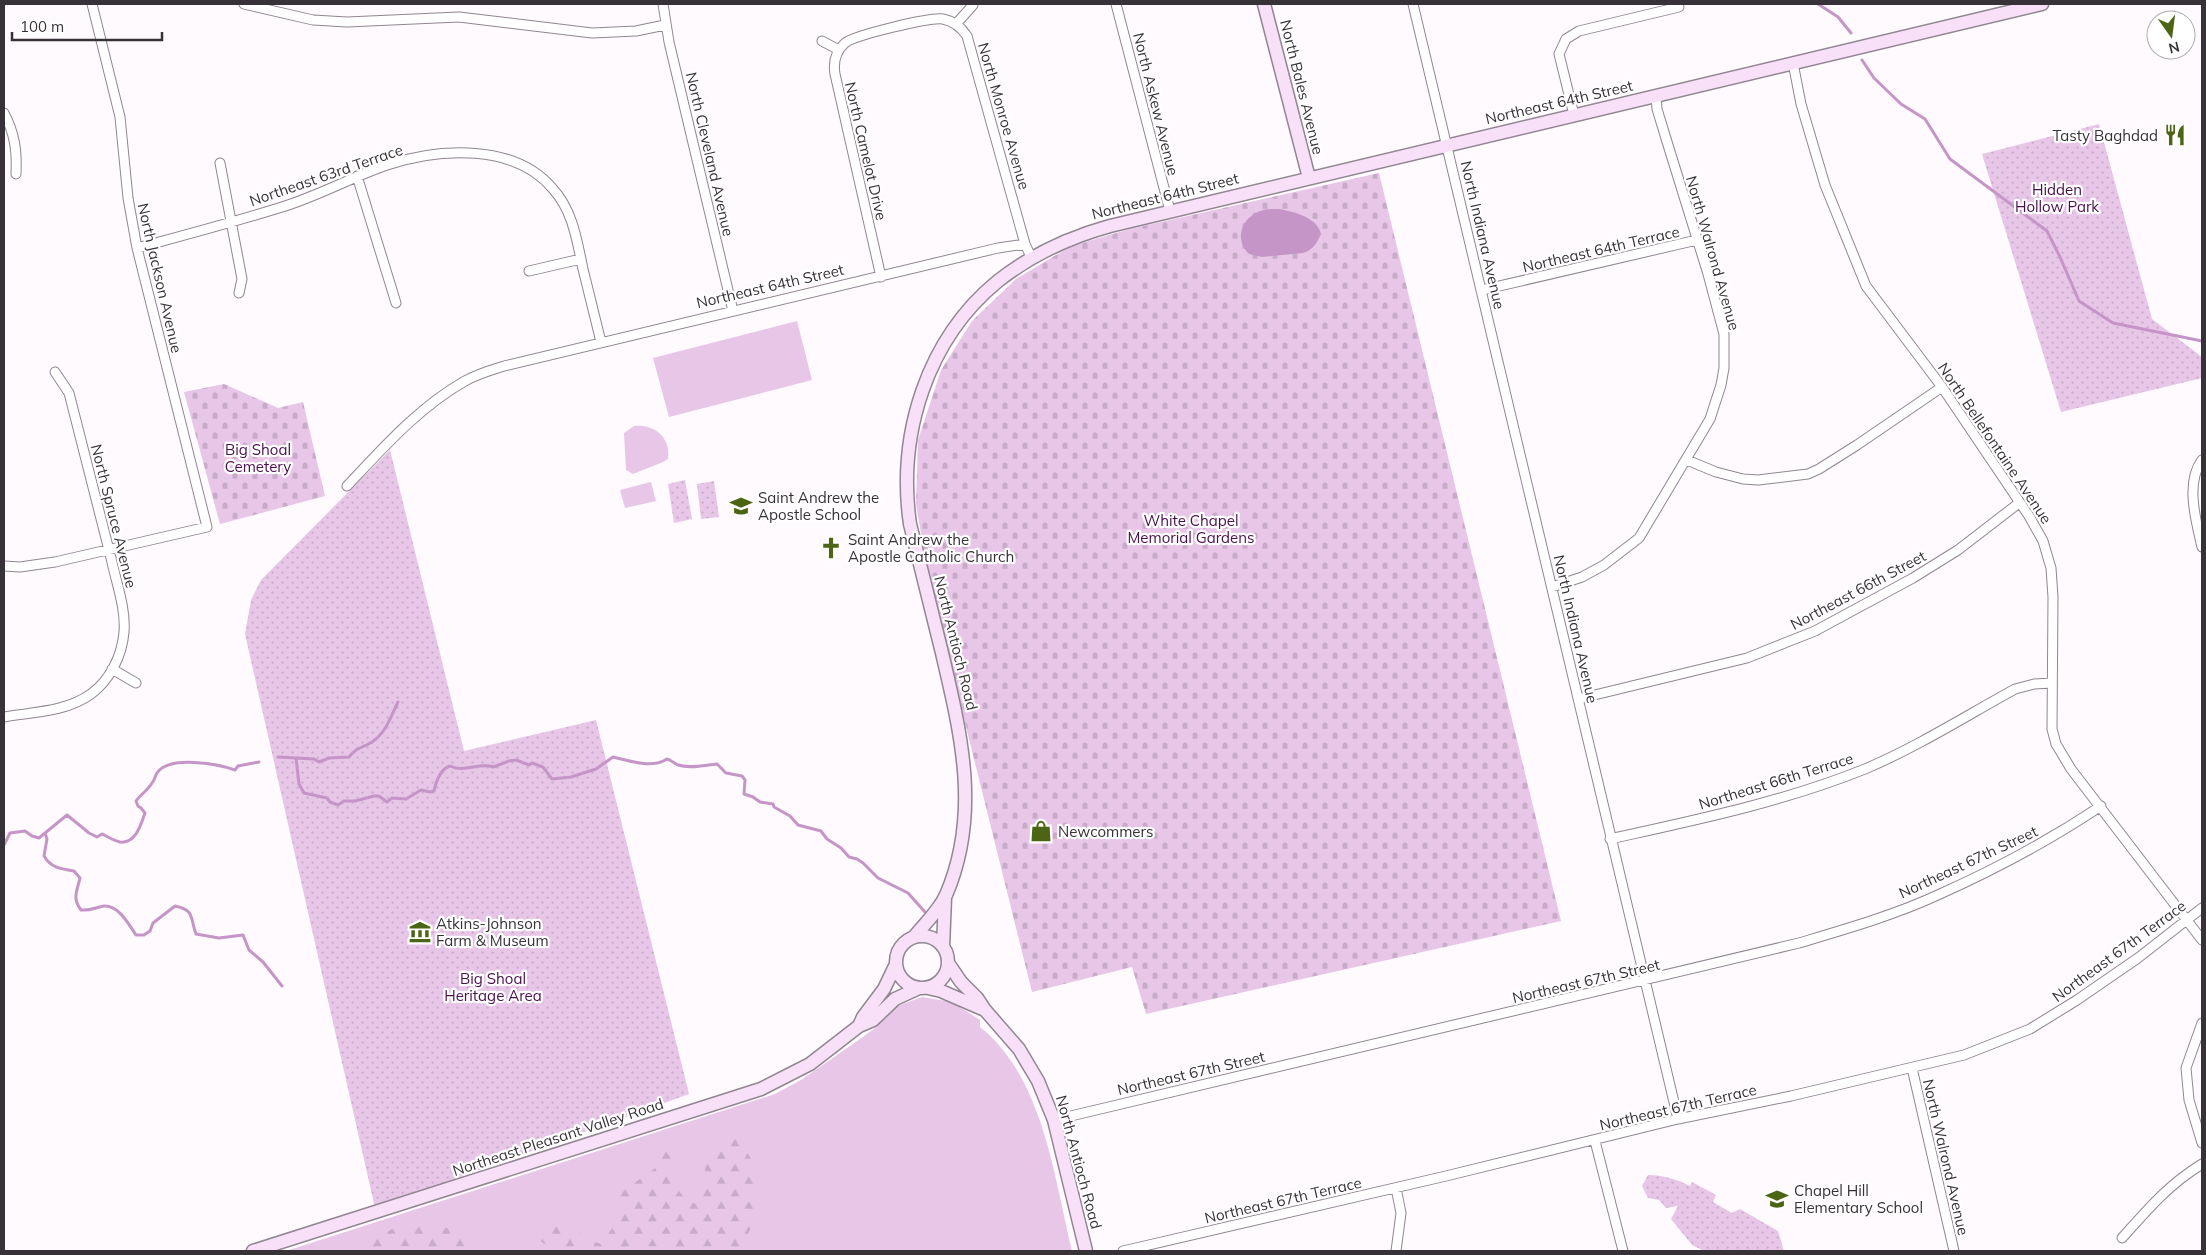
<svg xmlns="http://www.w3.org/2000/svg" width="2206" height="1255" viewBox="0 0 2206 1255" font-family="Mulish,sans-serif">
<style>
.grass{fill:#e7c6e8}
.forest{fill:url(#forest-firs)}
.cemetery{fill:url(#cemetery-stones)}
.park{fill:url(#park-dots)}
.water{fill:#c695c7}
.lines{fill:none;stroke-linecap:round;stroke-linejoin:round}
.stream{stroke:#c695c7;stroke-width:3}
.street-casing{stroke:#918691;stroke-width:11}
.secondary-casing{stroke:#918691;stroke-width:15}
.street{stroke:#fff;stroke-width:9}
.secondary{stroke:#f8e0f9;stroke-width:12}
.labels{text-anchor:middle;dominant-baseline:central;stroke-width:4.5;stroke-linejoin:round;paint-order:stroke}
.street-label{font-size:15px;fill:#373237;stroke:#fff}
.poi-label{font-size:15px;fill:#373237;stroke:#fff;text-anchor:start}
.park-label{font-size:15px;fill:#4a0f4d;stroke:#fff}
</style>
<defs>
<pattern id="forest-firs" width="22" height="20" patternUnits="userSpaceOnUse" patternTransform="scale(1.25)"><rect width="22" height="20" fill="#e7c6e8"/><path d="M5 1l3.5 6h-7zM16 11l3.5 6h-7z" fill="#c7abc8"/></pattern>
<pattern id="cemetery-stones" width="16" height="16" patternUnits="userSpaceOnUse" patternTransform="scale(1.25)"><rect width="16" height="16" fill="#e7c6e8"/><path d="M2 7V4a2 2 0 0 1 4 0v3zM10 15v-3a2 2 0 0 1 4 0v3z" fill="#c7abc8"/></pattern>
<pattern id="park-dots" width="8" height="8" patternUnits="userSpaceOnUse" patternTransform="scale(1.25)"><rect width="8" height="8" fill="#e7c6e8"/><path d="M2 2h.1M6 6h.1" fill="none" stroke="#c7abc8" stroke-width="1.8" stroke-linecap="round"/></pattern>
</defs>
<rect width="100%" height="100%" fill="#fefafe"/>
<path class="grass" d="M797,321L812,380L669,417L653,358Z
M634,426C654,424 671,437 668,459L663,462L633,474L626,470L624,433Z
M651,482L656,501L625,508L620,490Z
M922,997L952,1002L980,1020V1027C1043,1077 1054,1177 1072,1251H286L775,1094L801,1080L853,1044L874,1029L895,1007Z"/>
<path class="forest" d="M717,1137L739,1139L756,1167L757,1195L753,1224L739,1251H555L539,1240L536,1231L540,1224L567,1225L592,1241L601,1244L622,1214L619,1200L620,1193L654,1169L668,1148L680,1152L671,1175C677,1189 682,1200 697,1204C705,1182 704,1157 717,1137Z
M422,1224L441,1226L465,1234L479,1251H355L392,1229Z"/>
<path class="cemetery" d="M1379,173L1561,921L1146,1014L1132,967L1032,992L927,570L916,504L918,440L941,370L972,321L1016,279L1071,246L1130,229Z
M224,384L278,408L303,402L325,496L220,524L184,392Z"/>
<path class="park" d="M2099,124L2152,319L2202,357V378L2061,412L1982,154Z
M390,450L464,751L596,720L689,1094L375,1208L245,634L251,600L261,580Z
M685,480L692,519L674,523L668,484Z
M714,481L719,517L701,519L697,484Z
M1648,1175C1663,1175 1676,1179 1690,1186L1692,1182L1716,1195L1713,1202L1732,1213L1740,1209L1778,1231L1784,1251H1704L1692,1245L1671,1219L1678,1206L1666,1208L1659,1200L1648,1198L1642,1186Z"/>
<path class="water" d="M1279,209C1294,212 1317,217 1321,234C1317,243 1313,250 1303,253L1262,257L1249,254C1233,239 1242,216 1263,210C1268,209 1274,209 1279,209Z"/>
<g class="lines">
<path class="stream" d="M1818,4L1838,17L1851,33
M1862,60L1874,78L1901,104L1925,119L1950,159L2047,231L2060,257L2079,301L2113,323L2202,341
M278,757L296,758L299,784L304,793L327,798L330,802L338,805L344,801H355L374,796H379L387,802L392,798L406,799L421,790L430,792L434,791C436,782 440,769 450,766C463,773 481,762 493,767L509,761L516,760L529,765L532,763L543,767L552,779L571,777L596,769L613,757C631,761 652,769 667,759C671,760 674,763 678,765C690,769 705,765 717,764L726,773L742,776L745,780L744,794L753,797L760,802L773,804L774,807L790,816L798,825L821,831L827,839L841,848L849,857L857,859L863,863L878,878L908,893L925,912
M296,758L314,759L319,762L329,758L349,757C358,746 361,749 372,742C386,733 391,716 398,702
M45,833L47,839L44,856C51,868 61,869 74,871L80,878C77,891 72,898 81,910C91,911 96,907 104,906C119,905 129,925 136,935H144L150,931L153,923L175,906C195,910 190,918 196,934L219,938L243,935L249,950L263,962L282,986
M4,845L10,833L25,831L32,836L39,838L67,815L89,833L97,837L102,834C107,836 114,841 120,842C136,844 141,824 145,813L141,808L138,806L136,801C141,794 148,790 152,783C155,780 155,776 157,773C169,755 218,764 235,770L238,766L259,762"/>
<g class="street-casing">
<path id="street" d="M244,4L313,20L347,22L459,17L592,33L636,31L665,25
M663,4L669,42L733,311
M1116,4L1170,211
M1413,4L1678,1119
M956,24L973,5
M822,41L839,50
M1793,63L1801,104L1825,185L1866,286L1942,387L2029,516L2043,541L2051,568L2053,597L2052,729L2056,744L2071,769L2202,940
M4,113C15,134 17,151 16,174
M1574,115L1559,54L1566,39L1579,31L1679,7
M220,163L242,279L239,293
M357,176L396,303
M137,248C185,235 234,222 282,207C318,196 352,177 387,165C439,148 515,143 553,189C573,211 577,241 583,269C589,293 595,318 601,342
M529,271L581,259
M881,277L835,74C833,62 836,51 845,43C855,35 930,17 943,19C953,21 961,27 967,36L1025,244
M1482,290L1697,240
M1687,460L1716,472L1743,479L1758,480L1808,474L1819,469L1857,445L1942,387
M2202,460C2185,483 2196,521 2202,547
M347,486C383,448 419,407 465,381C477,374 491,370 504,366L998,248L1025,244L1032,259
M4,566L20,567L55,562L207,527L137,248L128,198L120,117L92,4
M1552,587L1582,577L1604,565L1639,538L1710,419L1721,385L1724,368V334L1708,274L1668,145L1657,109L1656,96
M112,669L136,683
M1578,699L1747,658L1815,631L1913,578L1958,550L2019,503
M4,717C33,712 66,712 91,694C110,680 122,656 124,632C126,608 116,582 111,558C97,503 83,448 69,393L55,372
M1610,839C1696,820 1783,802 1865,769C1917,747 1966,716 2015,689L2034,684L2052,683
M2202,1023L2186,1068L2189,1100L2202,1143
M1912,1068L1954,1251
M1054,1120L1799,943C1846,929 1895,915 1940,894C1996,869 2050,840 2101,806
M1595,1141L1623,1251
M1396,1188L1401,1213L1396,1251
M2122,1238C2148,1209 2168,1185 2202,1164
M1123,1251L1446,1176L1678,1119L1791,1096L1964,1055L2030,1029L2077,1000L2138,958L2202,908"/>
</g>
<g class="secondary-casing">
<path id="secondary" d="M1264,4L1309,178
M896 962a26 26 0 1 1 52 0a26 26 0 1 1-52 0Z
M914,937C924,924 939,911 946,895C981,814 961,734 942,653C931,610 921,567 910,524C897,434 927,339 998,281C1031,255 1070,237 1110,226L2042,4
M943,947L945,898
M948,963L961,982L977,998L985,1010L1019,1049L1038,1081L1054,1120L1086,1251
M928,988L941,991L985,1010
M859,1026L863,1017L884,989L896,964
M253,1251L761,1089L810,1064L859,1026L873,1020L895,999L919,988"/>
</g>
<use href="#street" class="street"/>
<use href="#secondary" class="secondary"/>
</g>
<defs>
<g id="restaurant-bare" transform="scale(1.725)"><path d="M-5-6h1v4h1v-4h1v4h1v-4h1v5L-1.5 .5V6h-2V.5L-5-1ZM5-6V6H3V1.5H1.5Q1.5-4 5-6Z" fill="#4c6514" stroke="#fff" stroke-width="2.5" paint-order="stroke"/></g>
<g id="school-bare" transform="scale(1.725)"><path d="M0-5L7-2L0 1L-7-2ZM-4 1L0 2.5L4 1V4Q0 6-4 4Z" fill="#4c6514" stroke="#fff" stroke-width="2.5" paint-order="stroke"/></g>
<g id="church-bare" transform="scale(1.725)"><path d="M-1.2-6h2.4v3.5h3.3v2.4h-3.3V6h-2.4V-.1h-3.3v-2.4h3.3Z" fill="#4c6514" stroke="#fff" stroke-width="2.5" paint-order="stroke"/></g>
<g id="shop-bare" transform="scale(1.725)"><path d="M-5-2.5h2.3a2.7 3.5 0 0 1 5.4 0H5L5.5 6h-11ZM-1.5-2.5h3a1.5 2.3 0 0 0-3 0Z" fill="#4c6514" stroke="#fff" stroke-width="2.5" paint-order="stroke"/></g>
<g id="museum-bare" transform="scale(1.725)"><path d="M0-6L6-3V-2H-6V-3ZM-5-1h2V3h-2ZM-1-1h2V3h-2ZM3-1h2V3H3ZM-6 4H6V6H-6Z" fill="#4c6514" stroke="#fff" stroke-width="2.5" paint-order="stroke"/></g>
</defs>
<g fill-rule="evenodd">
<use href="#restaurant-bare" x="2175" y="135"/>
<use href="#school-bare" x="741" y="506"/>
<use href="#church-bare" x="831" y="548"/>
<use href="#shop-bare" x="1041" y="831"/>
<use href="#museum-bare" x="420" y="932"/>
<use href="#school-bare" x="1777" y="1199"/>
</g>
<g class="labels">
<g class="street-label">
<text transform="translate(1302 87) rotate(76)">North Bales Avenue</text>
<text transform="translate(1559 102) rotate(-13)">Northeast 64th Street</text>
<text transform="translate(1156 104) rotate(76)">North Askew Avenue</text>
<text transform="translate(1004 116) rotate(74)">North Monroe Avenue</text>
<text transform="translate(866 151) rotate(77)">North Camelot Drive</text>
<text transform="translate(710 154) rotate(77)">North Cleveland Avenue</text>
<text transform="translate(326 175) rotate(-19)">Northeast 63rd Terrace</text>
<text transform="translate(1165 196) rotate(-14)">Northeast 64th Street</text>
<text transform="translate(1483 235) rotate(77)">North Indiana Avenue</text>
<text transform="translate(1601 249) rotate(-13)">Northeast 64th Terrace</text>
<text transform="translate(1713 253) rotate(74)">North Walrond Avenue</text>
<text transform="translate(160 278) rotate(77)">North Jackson Avenue</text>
<text transform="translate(770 286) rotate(-13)">Northeast 64th Street</text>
<text transform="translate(1995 443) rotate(56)">North Bellefontaine Avenue</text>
<text transform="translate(114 516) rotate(76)">North Spruce Avenue</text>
<text transform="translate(1858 590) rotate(-28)">Northeast 66th Street</text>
<text transform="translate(1576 629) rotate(77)">North Indiana Avenue</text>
<text transform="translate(956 643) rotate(76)">North Antioch Road</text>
<text transform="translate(1776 781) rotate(-17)">Northeast 66th Terrace</text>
<text transform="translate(1968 862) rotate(-25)">Northeast 67th Street</text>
<text transform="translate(2119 951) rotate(-36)">Northeast 67th Terrace</text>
<text transform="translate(1586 981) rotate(-13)">Northeast 67th Street</text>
<text transform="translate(1191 1073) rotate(-13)">Northeast 67th Street</text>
<text transform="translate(1678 1107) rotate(-13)">Northeast 67th Terrace</text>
<text transform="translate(558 1137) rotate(-18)">Northeast Pleasant Valley Road</text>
<text transform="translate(1946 1157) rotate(77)">North Walrond Avenue</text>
<text transform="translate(1079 1162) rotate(75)">North Antioch Road</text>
<text transform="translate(1283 1200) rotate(-13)">Northeast 67th Terrace</text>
</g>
<g class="poi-label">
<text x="2158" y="135" text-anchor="end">Tasty Baghdad</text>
<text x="758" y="497">Saint Andrew the<tspan x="758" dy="17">Apostle School</tspan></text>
<text x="848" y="539">Saint Andrew the<tspan x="848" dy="17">Apostle Catholic Church</tspan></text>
<text x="1058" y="831">Newcommers</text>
<text x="436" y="923">Atkins-Johnson<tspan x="436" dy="17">Farm &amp; Museum</tspan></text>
<text x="1794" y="1190">Chapel Hill<tspan x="1794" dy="17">Elementary School</tspan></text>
</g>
<g class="park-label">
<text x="2057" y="189">Hidden<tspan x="2057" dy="17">Hollow Park</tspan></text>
<text x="258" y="449">Big Shoal<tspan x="258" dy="17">Cemetery</tspan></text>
<text x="1191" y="520">White Chapel<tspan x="1191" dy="17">Memorial Gardens</tspan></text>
<text x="493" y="978">Big Shoal<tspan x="493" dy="17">Heritage Area</tspan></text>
</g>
</g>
<rect width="2206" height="1255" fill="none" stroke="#373237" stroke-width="10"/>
<g transform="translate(2171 35) rotate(166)"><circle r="24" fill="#ffffff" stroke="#afadaf"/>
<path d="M0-4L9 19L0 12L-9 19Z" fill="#4c6514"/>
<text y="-8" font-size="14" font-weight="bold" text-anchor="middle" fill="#373237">N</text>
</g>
<path d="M12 32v8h150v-8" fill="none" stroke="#373237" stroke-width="2.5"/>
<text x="20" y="32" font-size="15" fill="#373237" stroke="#ffffff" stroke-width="4" paint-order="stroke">100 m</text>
</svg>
